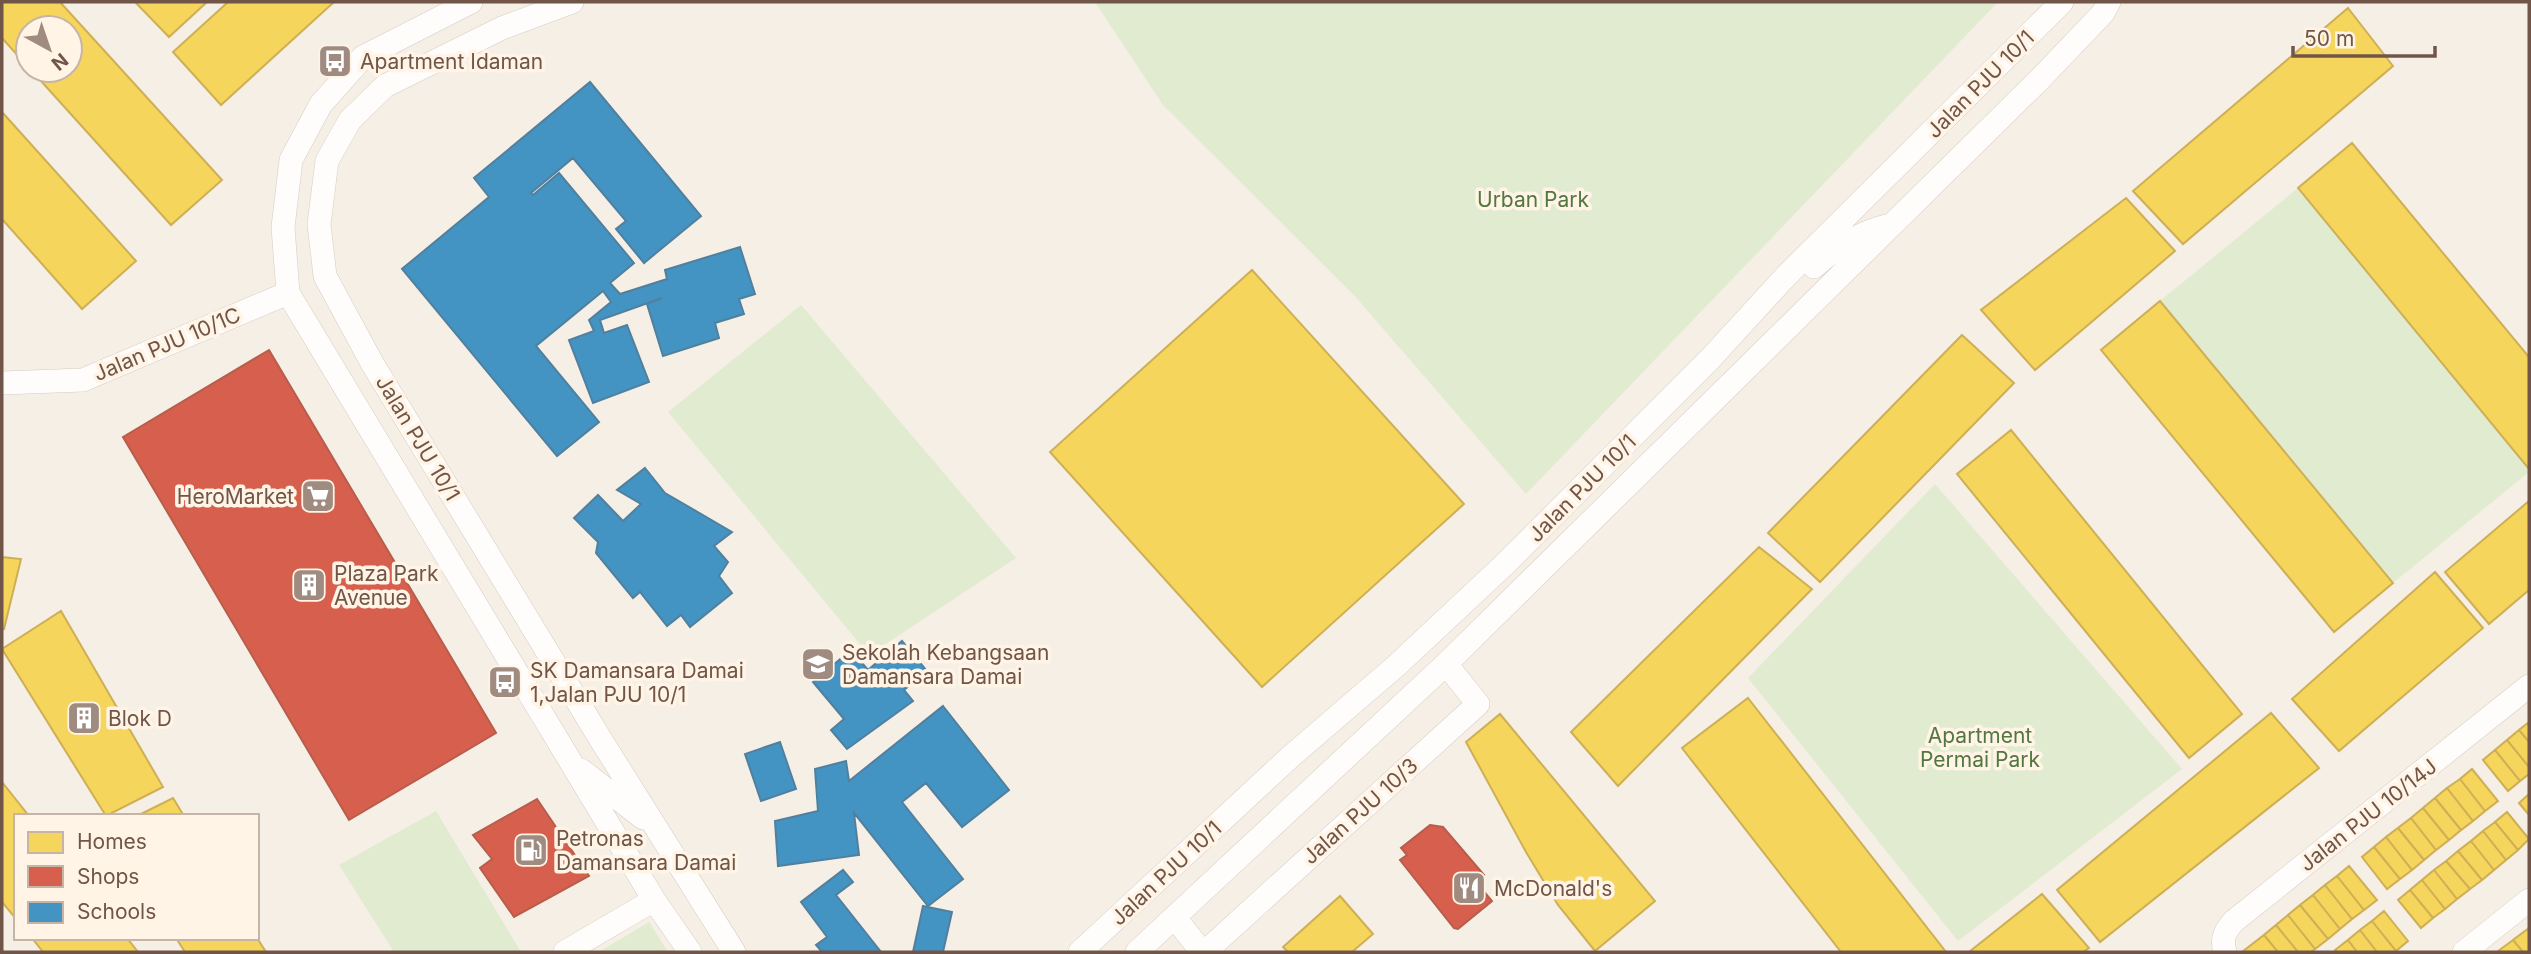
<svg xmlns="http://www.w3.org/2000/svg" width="2531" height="954" viewBox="0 0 2531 954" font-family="Inter,sans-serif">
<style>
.green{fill:#e1ebd0}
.homes{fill:#f6d55c;stroke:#ceaf56;stroke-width:2}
.shops{fill:#d6604d;stroke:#b85d4c;stroke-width:2}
.schools{fill:#4393c3;stroke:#51809e;stroke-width:2}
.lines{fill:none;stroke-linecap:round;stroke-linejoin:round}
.minor-casing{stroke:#d6ccc4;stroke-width:24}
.minor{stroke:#fefdfb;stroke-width:23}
.labels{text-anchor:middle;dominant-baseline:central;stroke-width:7;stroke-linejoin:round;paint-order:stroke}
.poi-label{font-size:21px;fill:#715548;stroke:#fff4e5;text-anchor:start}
.street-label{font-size:21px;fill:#715548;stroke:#fff4e5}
.park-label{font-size:21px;fill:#527741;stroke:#fff4e5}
</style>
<rect width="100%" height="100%" fill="#f5efe5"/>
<path class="green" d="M1095,2H1998L1526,494L1353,294L1163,105Z
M2298,188L2529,469V472L2393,583L2160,301Z
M801,305L1016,558L869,655L668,412Z
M1935,484L2182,769L1958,941L1748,678Z
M436,811L521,952H394L339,865Z
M649,922L668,952H599Z"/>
<path class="homes" d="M2,2H60L222,180L171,225L31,70H70V28H28V67L2,38Z
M135,2H207L169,37Z
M228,2H334L221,105L173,52Z
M2348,8L2393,66L2183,244L2133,191Z
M2,112L136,261L82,309L2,219Z
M2352,143L2529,357V469L2298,188Z
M2126,198L2175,251L2035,370L1981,310Z
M1252,270L1464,504L1262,687L1050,452Z
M2160,301L2393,583L2334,632L2101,350Z
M1962,335L2014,383L1820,582L1768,533Z
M267,359L300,414L164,497L130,441Z
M2011,430L2242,714L2189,758L1957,474Z
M2529,501V590L2489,624L2445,572Z
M1759,547L1812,589L1618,786L1571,732Z
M2,557L21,559L4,629H2Z
M2435,572L2483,628L2339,751L2292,699Z
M61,611L163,787L106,816L2,649Z
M454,673L487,728L351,811L317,755Z
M1748,698L1946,952H1841L1682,748Z
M2271,713L2319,768L2100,942L2057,890Z
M1500,714L1655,901L1595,951L1558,905L1526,852L1466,742Z
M2529,722V742L2519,730Z
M2519,730L2529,742V767L2507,740Z
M2507,740L2529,767V774L2520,781L2495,750Z
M2495,750L2520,781L2508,791L2483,760Z
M2472,769L2498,801L2485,811L2460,779Z
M2460,779L2485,811L2473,821L2447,788Z
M2,782L29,816H16V919L2,902Z
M2447,788L2473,821L2461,830L2435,798Z
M2529,794V815L2519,803Z
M173,798L184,816H137Z
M2435,798L2461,830L2449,840L2423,808Z
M2423,808L2449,840L2436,850L2411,818Z
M2507,812L2529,839L2518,850L2495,822Z
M2411,818L2436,850L2424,860L2398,828Z
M2495,822L2518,850L2506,860L2483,831Z
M2398,828L2424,860L2412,870L2386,837Z
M2483,831L2506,860L2494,870L2471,841Z
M2386,837L2412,870L2400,879L2374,847Z
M2471,841L2494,870L2482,880L2458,851Z
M2374,847L2400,879L2387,889L2362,857Z
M2458,851L2482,880L2470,889L2446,861Z
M2446,861L2470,889L2457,899L2434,870Z
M2349,866L2377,900L2364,910L2337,876Z
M2434,870L2457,899L2445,909L2422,880Z
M2337,876L2364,910L2352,919L2325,885Z
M2422,880L2445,909L2433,918L2410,890Z
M2325,885L2352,919L2340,929L2313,895Z
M2410,890L2433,918L2421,928L2398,900Z
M2042,894L2089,948L2083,952H1969Z
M2313,895L2340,929L2328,939L2300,905Z
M1340,896L1373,934L1352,952H1288L1283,947Z
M2300,905L2328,939L2315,949L2288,915Z
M2384,911L2408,941L2396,951L2372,921Z
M2288,915L2315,949L2311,952H2298L2276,925Z
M2372,921L2396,951L2394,952H2377L2360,930Z
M2276,925L2298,952H2278L2264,935Z
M2529,928V952H2523L2513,940Z
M2360,930L2377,952H2357L2348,940Z
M2264,935L2278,952H2242Z
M32,938H127L138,952H43Z
M176,938H257L266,952H185Z
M2348,940L2357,952H2337L2335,950Z
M2513,940L2523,952H2499L2498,951Z"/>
<path class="shops" d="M269,350L496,733L349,820L123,437Z
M537,799L589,876L514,917L480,868L492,859L473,835Z
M1430,825L1443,827L1484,875L1476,882L1492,901L1458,929L1454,928L1400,860L1407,855L1401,848Z"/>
<path class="schools" d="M590,82L701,216L644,263L616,229L626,221L573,158L531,193L533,195L559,173L634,263L610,283L620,294L667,279L665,270L740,247L755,294L739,299L744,314L715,323L719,338L663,356L647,304L662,298L600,320L604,333L627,325L649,382L593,403L569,340L594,331L589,320L611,302L603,291L536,346L599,422L557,456L402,269L489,197L474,178Z
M645,468L665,493L732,532L714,546L728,562L719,576L732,593L690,627L681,615L667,626L640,592L633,598L596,553L598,542L574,518L598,495L623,521L641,504L617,490Z
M902,641L927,671L904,690L913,701L847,749L831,730L844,719L813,682L851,650L868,670Z
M943,706L1009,790L962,827L926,783L902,802L963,879L928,906L854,813L859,855L778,866L775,821L818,811L815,769L846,761L849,781Z
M780,742L796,789L761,801L745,754Z
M843,870L853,882L836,895L881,952H822L816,945L827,937L801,902Z
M923,906L952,912L943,952H913Z"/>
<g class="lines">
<g class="minor-casing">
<path id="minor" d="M471,2L363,57L321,104L291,160L283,227L288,293L654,900L690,952
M572,2L502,28L385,86L350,120L327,161L319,224L325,276L372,363L601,740L734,952
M1814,267C1835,248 1859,233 1887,226
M2,383L83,380L288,293
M581,770L643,818
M1175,918L1202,952
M565,952L654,900
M1080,952L1289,758L1396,666L1504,565L1710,359L1786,276L2062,2
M1137,952L1446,664L2039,80L2103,13L2109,2
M1205,952L1478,704L1446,664
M2225,952C2221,938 2225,931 2234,921L2529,686
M2464,952L2529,900"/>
</g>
<use href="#minor" class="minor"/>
</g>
<defs>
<g id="bus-square" transform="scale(1.75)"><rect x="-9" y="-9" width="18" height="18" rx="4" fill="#9f8b7f" stroke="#fff4e5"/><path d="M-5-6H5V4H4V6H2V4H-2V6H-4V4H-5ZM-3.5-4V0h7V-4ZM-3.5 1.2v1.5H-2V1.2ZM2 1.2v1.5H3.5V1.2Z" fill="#fff"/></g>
<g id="supermarket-square" transform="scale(1.75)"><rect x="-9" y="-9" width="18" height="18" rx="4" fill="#9f8b7f" stroke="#fff4e5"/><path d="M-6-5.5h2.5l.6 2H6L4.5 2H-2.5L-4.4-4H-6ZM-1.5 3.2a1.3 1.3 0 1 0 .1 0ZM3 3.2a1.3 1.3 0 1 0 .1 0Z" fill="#fff"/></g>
<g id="building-square" transform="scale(1.75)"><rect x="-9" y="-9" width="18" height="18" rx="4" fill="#9f8b7f" stroke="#fff4e5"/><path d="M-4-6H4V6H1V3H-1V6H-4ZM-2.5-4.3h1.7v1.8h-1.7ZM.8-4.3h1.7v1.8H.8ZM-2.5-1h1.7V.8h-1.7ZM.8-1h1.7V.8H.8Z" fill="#fff"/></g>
<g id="school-square" transform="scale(1.75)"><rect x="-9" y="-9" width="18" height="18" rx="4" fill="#9f8b7f" stroke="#fff4e5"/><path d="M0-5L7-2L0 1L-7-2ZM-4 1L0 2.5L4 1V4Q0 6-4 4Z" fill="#fff"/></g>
<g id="fuel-square" transform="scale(1.75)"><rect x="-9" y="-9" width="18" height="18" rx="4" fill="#9f8b7f" stroke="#fff4e5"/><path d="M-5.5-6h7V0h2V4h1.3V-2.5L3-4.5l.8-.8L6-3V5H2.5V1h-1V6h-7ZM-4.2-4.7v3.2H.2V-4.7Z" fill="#fff"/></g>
<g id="restaurant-square" transform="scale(1.75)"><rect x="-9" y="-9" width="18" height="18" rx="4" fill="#9f8b7f" stroke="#fff4e5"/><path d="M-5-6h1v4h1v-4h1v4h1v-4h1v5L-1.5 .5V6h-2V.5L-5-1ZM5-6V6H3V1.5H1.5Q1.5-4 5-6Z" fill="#fff"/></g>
</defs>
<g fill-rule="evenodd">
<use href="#bus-square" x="335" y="61"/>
<use href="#supermarket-square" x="318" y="496"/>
<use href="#building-square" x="309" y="585"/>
<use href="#school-square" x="818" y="664"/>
<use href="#bus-square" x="505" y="682"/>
<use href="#building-square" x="84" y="718"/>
<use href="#fuel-square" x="531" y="850"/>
<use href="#restaurant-square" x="1469" y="888"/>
</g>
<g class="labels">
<g class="poi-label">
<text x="360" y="61">Apartment Idaman</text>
<text x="294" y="496" text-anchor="end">HeroMarket</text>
<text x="334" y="573">Plaza Park<tspan x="334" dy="24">Avenue</tspan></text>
<text x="842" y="652">Sekolah Kebangsaan<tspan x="842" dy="24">Damansara Damai</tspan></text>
<text x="530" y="670">SK Damansara Damai<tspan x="530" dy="24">1,Jalan PJU 10/1</tspan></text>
<text x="108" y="718">Blok D</text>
<text x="556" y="838">Petronas<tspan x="556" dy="24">Damansara Damai</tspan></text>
<text x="1494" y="888">McDonald's</text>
</g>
<g class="street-label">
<text transform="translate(1980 84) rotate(-45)">Jalan PJU 10/1</text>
<text transform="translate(167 344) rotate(-23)">Jalan PJU 10/1C</text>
<text transform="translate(418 438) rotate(59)">Jalan PJU 10/1</text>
<text transform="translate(1582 488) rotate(-45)">Jalan PJU 10/1</text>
<text transform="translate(1360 811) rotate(-42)">Jalan PJU 10/3</text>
<text transform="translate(2368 815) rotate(-38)">Jalan PJU 10/14J</text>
<text transform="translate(1166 873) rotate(-43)">Jalan PJU 10/1</text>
</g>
<g class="park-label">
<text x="1533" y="199">Urban Park</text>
<text x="1980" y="735">Apartment<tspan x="1980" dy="24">Permai Park</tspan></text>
</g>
</g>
<rect width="2531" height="954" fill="none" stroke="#715548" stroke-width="7"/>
<rect x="14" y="814" width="245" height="126" fill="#fff4e5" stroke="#c6b4a6" stroke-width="2"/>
<rect x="28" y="832" width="35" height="21" fill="#f6d55c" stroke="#c6b4a6" stroke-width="2"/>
<text x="77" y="849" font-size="21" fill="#715548">Homes</text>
<rect x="28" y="866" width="35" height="21" fill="#d6604d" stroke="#c6b4a6" stroke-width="2"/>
<text x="77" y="884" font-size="21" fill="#715548">Shops</text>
<rect x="28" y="902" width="35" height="21" fill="#4393c3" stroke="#c6b4a6" stroke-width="2"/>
<text x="77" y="919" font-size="21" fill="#715548">Schools</text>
<g transform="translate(49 49) rotate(140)"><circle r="33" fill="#fff4e5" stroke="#c6b4a6" stroke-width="2"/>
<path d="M0-5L12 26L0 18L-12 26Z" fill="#9f8b7f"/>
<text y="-10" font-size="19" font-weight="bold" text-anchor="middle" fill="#715548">N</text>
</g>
<path d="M2293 46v10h142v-10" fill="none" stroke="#715548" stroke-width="3.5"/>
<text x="2304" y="46" font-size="21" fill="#715548" stroke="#fff4e5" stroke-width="5" paint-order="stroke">50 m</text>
</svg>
